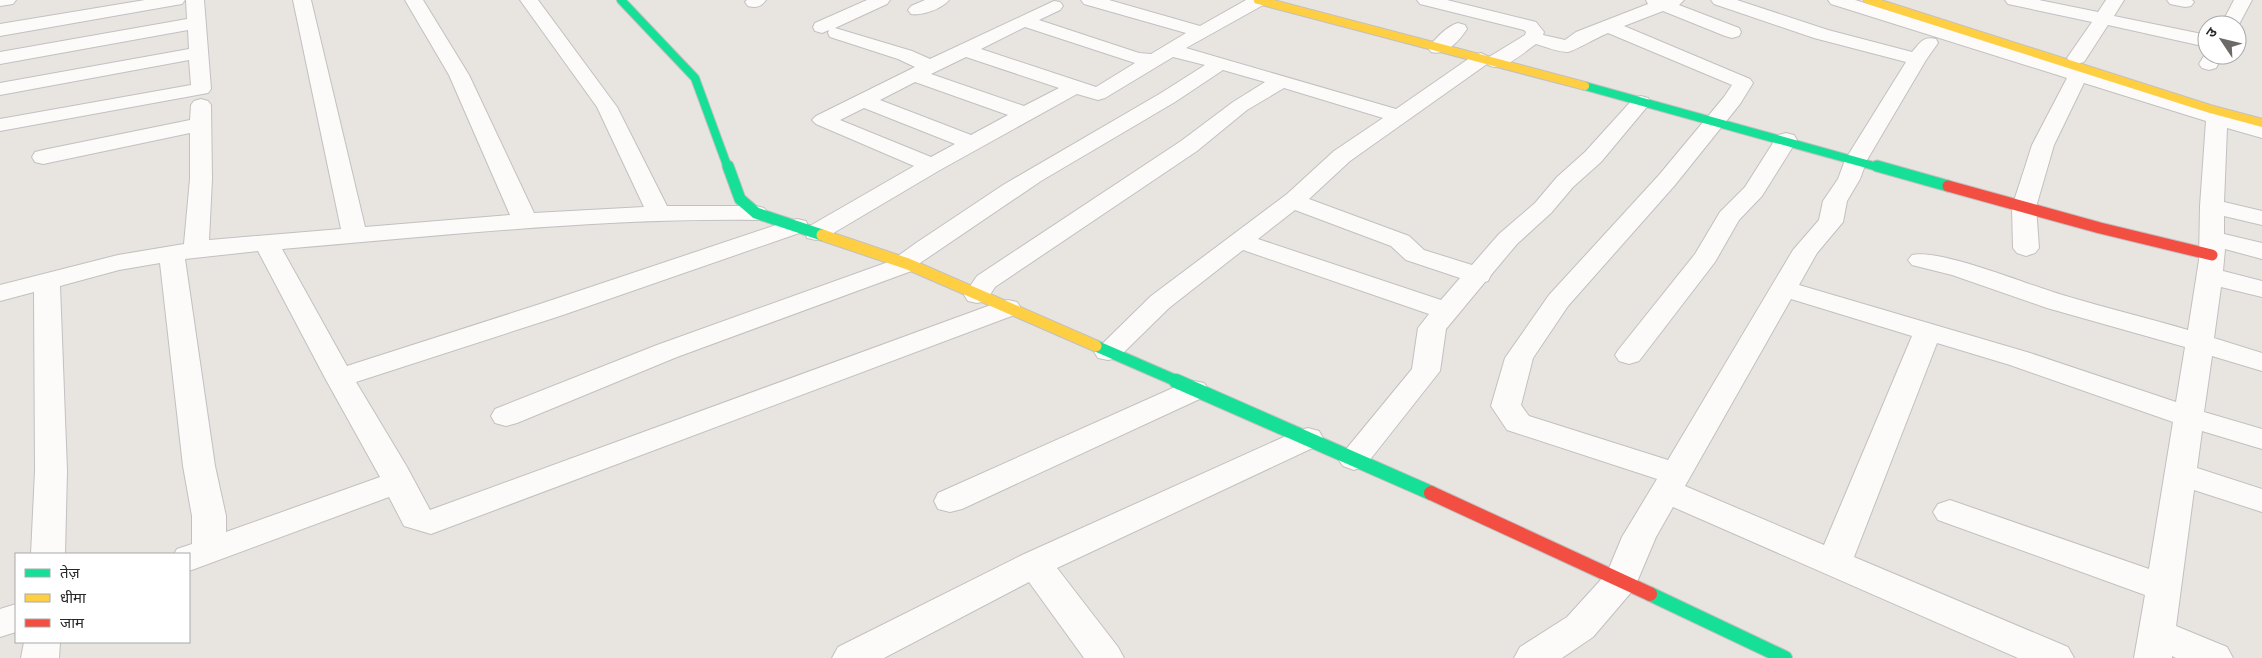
<svg xmlns="http://www.w3.org/2000/svg" width="2262" height="658" viewBox="0 0 2262 658" font-family="'DM Sans','Noto Sans Devanagari',sans-serif">
<style>
.lines{fill:none;stroke-linecap:round;stroke-linejoin:round}
.street-casing{stroke:#c2c0c1;stroke-width:2}
.fast-far2-casing{stroke:#c2c0c1;stroke-width:10}
.fast-far1-casing{stroke:#c2c0c1;stroke-width:13}
.fast-casing{stroke:#c2c0c1;stroke-width:16}
.slow-far1-casing{stroke:#c2c0c1;stroke-width:10}
.slow-casing{stroke:#c2c0c1;stroke-width:13}
.jam-far1-casing{stroke:#c2c0c1;stroke-width:13}
.jam-casing{stroke:#c2c0c1;stroke-width:16}
.street{fill:#fcfbfa;fill-rule:evenodd}
.fast-far2{stroke:#16e098;stroke-width:8}
.fast-far1{stroke:#16e098;stroke-width:11}
.fast{stroke:#16e098;stroke-width:14}
.slow-far1{stroke:#ffcf43;stroke-width:8}
.slow{stroke:#ffcf43;stroke-width:11}
.jam-far1{stroke:#f24e42;stroke-width:11}
.jam{stroke:#f24e42;stroke-width:14}
</style>
<rect width="100%" height="100%" fill="#e8e4e0"/>
<g class="lines">
<g class="street-casing">
<path id="street" d="M0,0H16L13,4L0,6Z
M145,0H185L182,4L176,5L0,36V24Z
M186,0H204L211,89L208,93L0,131V119L191,85L189,60L0,95V83L189,49L188,30L0,64V52L187,19Z
M293,0H311L365,227L510,215L449,75L405,0H423L469,75L534,213L644,207L597,107L520,0H538L617,107L667,206H756L764,208L768,213L764,218L756,220C598,218 439,236 282,249L347,366L540,304L788,221L797,219L806,221L808,227L914,166L816,124L812,120L816,116L915,67L898,59L830,37L828,33L829,30L822,33L815,31L813,27L815,23L867,0H890L887,4L835,28L912,51L930,59L1054,1L1060,2L1063,6L1060,10L1039,20L1139,53L1151,54L1186,33L1084,4L1081,0H1109L1200,26L1246,0H1268L1265,4L1186,48L1396,109L1474,55L1481,53L1489,57L1525,35L1526,32L1524,30L1420,4L1417,0H1447L1536,22L1544,32L1543,35L1565,40L1576,32L1648,4L1646,0H1684L1679,5L1739,28L1741,32L1739,36L1732,38L1725,36L1663,11L1624,26L1750,79L1753,83L1740,104L1675,185L1568,306L1533,358L1521,405L1529,416L1668,460L1793,250L1819,220L1823,201L1838,179L1845,160L1906,62L1814,38L1714,4L1711,0H1737L1828,30L1912,52C1920,43 1923,36 1936,39L1938,43L1926,60L1867,160L1860,179L1847,201L1843,222L1817,253L1799,285L2030,353L2176,402L2185,347L2047,308L1952,275L1912,265L1908,260L1912,255C1940,248 2033,287 2066,296C2106,308 2147,318 2188,330L2199,260L2200,206L2206,121L2084,83L2054,145L2036,207L2039,248L2035,253L2026,256L2017,253L2013,248L2012,207L2024,170L2032,145L2067,78L1831,4L1828,0H1855L2262,125V138L2227,128L2224,202L2262,211V225L2224,216V234L2262,243V259L2225,249L2223,271L2262,281V297L2221,287L2214,338L2262,353V371L2212,356L2204,412L2262,429V449L2202,431L2197,468L2262,489V512L2194,490L2176,626L2227,647L2233,658H2176L2172,656V658H2134L2145,595L1938,520L1933,512L1938,504L1950,500L2149,569L2173,422L2010,365L1937,343L1854,557L2068,647L2074,658H2018L1673,507L1656,537L1634,589L1593,637L1562,658H1514L1520,647L1567,617L1607,573L1622,537L1657,479L1507,430L1491,406L1505,358L1549,295L1659,175L1724,97L1732,85L1608,33C1600,36 1572,52 1568,52C1558,52 1546,47 1536,44C1524,52 1500,75 1487,64L1350,161L1309,199L1409,236L1424,250L1472,265L1499,234L1535,203L1557,177L1585,152L1634,98L1641,96L1648,98L1651,102L1601,162L1573,187L1551,213L1517,244L1491,275L1488,281L1485,282L1446,329L1440,371L1365,466L1354,470L1343,466L1338,459L1412,369L1418,328L1429,314L1243,250L1169,308L1118,358L1108,360L1098,358L1094,352L1151,296L1287,194L1334,151L1383,118L1284,88L1247,110L1197,151L995,287L986,301L977,303L968,301L964,295L977,276L1181,141L1233,102L1265,82L1223,70L1175,102L1041,181L920,263L917,269L677,357L517,423L506,426L495,423L491,416L495,409L657,345L891,261L916,243L1003,185L1161,93L1205,65L1173,57L1105,98L1098,100L1077,94L940,170L825,238L816,240L807,238L805,231L560,316L356,382L407,467L430,510L999,302L1008,300L1017,302L1021,308L1017,314L431,534L404,526L389,497L189,571V554H174L177,549L192,544V516L183,466L160,263L119,270L60,286L67,471L65,554H31L35,471L34,292L0,301V285L118,255L184,244L190,179V133L43,164L35,162L32,157L35,152L43,150L190,120L191,105L194,101L201,99L208,101L211,105L212,179L209,240L341,229ZM1025,27L1135,63L1096,87L981,49ZM966,57L1059,88L1024,106L931,74ZM915,82L1008,115L971,135L880,100ZM864,108L955,144L931,157L840,120ZM1295,210L1391,246L1406,260L1460,278L1441,300L1258,239ZM258,251L325,378L380,477L226,532V516L215,466L185,259ZM1791,299L1912,336L1824,545L1685,486Z
M747,0H766C761,7 756,8 748,6L745,2Z
M925,0H949C942,9 921,16 911,14L908,10L911,6Z
M2005,0H2039L2098,12L2106,0H2124L2114,16L2207,35V47L2108,25L2084,62L2077,64L2070,62L2067,58L2092,22L2008,4Z
M2167,0H2192L2194,2L2191,6L2185,7L2170,4Z
M2234,0H2252L2237,28V25H2221Z
M1458,23L1465,25L1467,29C1459,41 1446,56 1431,52L1428,48C1435,39 1447,26 1458,23Z
M2207,51V55H2223L2216,68L2209,70L2202,68L2199,64Z
M1786,133L1794,135L1797,140L1762,196L1739,220L1715,262L1639,361L1629,364L1619,361L1615,355L1619,349L1695,254L1720,212L1745,187L1778,135Z
M1194,381L1204,383L1209,390L1204,397L962,509L950,512L938,509L934,501L938,493L1184,383Z
M1308,428L1319,431L1323,438L1319,445L1057,568L1118,647L1124,658H1084L1029,582L884,658H832L838,647L1022,555L1297,431Z
M16,604V632L0,637V609Z
M24,642H60L59,658H21Z"/>
</g>
<g class="fast-far2-casing">
<path id="fast-far2" d="M621,0L695,78L728,168
M1585,86L1881,168"/>
</g>
<g class="fast-far1-casing">
<path id="fast-far1" d="M728,166L740,199L756,213L822,235
M1877,166L1948,186
M1096,346L1179,382"/>
</g>
<g class="fast-casing">
<path id="fast" d="M1176,381L1431,493
M1650,594L1785,658"/>
</g>
<g class="slow-far1-casing">
<path id="slow-far1" d="M1258,0L1585,86
M1868,0L2210,109L2262,123"/>
</g>
<g class="slow-casing">
<path id="slow" d="M822,235L908,264L1096,346"/>
</g>
<g class="jam-far1-casing">
<path id="jam-far1" d="M1948,186L2100,228L2212,255"/>
</g>
<g class="jam-casing">
<path id="jam" d="M1431,493L1650,594"/>
</g>
<use href="#street" class="street"/>
<use href="#fast-far2" class="fast-far2"/>
<use href="#fast-far1" class="fast-far1"/>
<use href="#fast" class="fast"/>
<use href="#slow-far1" class="slow-far1"/>
<use href="#slow" class="slow"/>
<use href="#jam-far1" class="jam-far1"/>
<use href="#jam" class="jam"/>
</g>
<rect x="15" y="553" width="175" height="90" fill="#ffffff" stroke="#a9a9a9"/>
<rect x="25" y="569" width="25" height="8" fill="#16e098" stroke="#a9a9a9"/>
<text x="60" y="578" font-size="15" fill="#292929">तेज़</text>
<rect x="25" y="594" width="25" height="8" fill="#ffcf43" stroke="#a9a9a9"/>
<text x="60" y="603" font-size="15" fill="#292929">धीमा</text>
<rect x="25" y="619" width="25" height="8" fill="#f24e42" stroke="#a9a9a9"/>
<text x="60" y="628" font-size="15" fill="#292929">जाम</text>
<g transform="translate(2222 40) rotate(305)"><circle r="24" fill="#ffffff" stroke="#a9a9a9"/>
<path d="M0-4L9 19L0 12L-9 19Z" fill="#6c6a69"/>
<text y="-8" font-size="14" font-weight="bold" text-anchor="middle" fill="#292929">उ</text>
</g>
</svg>
